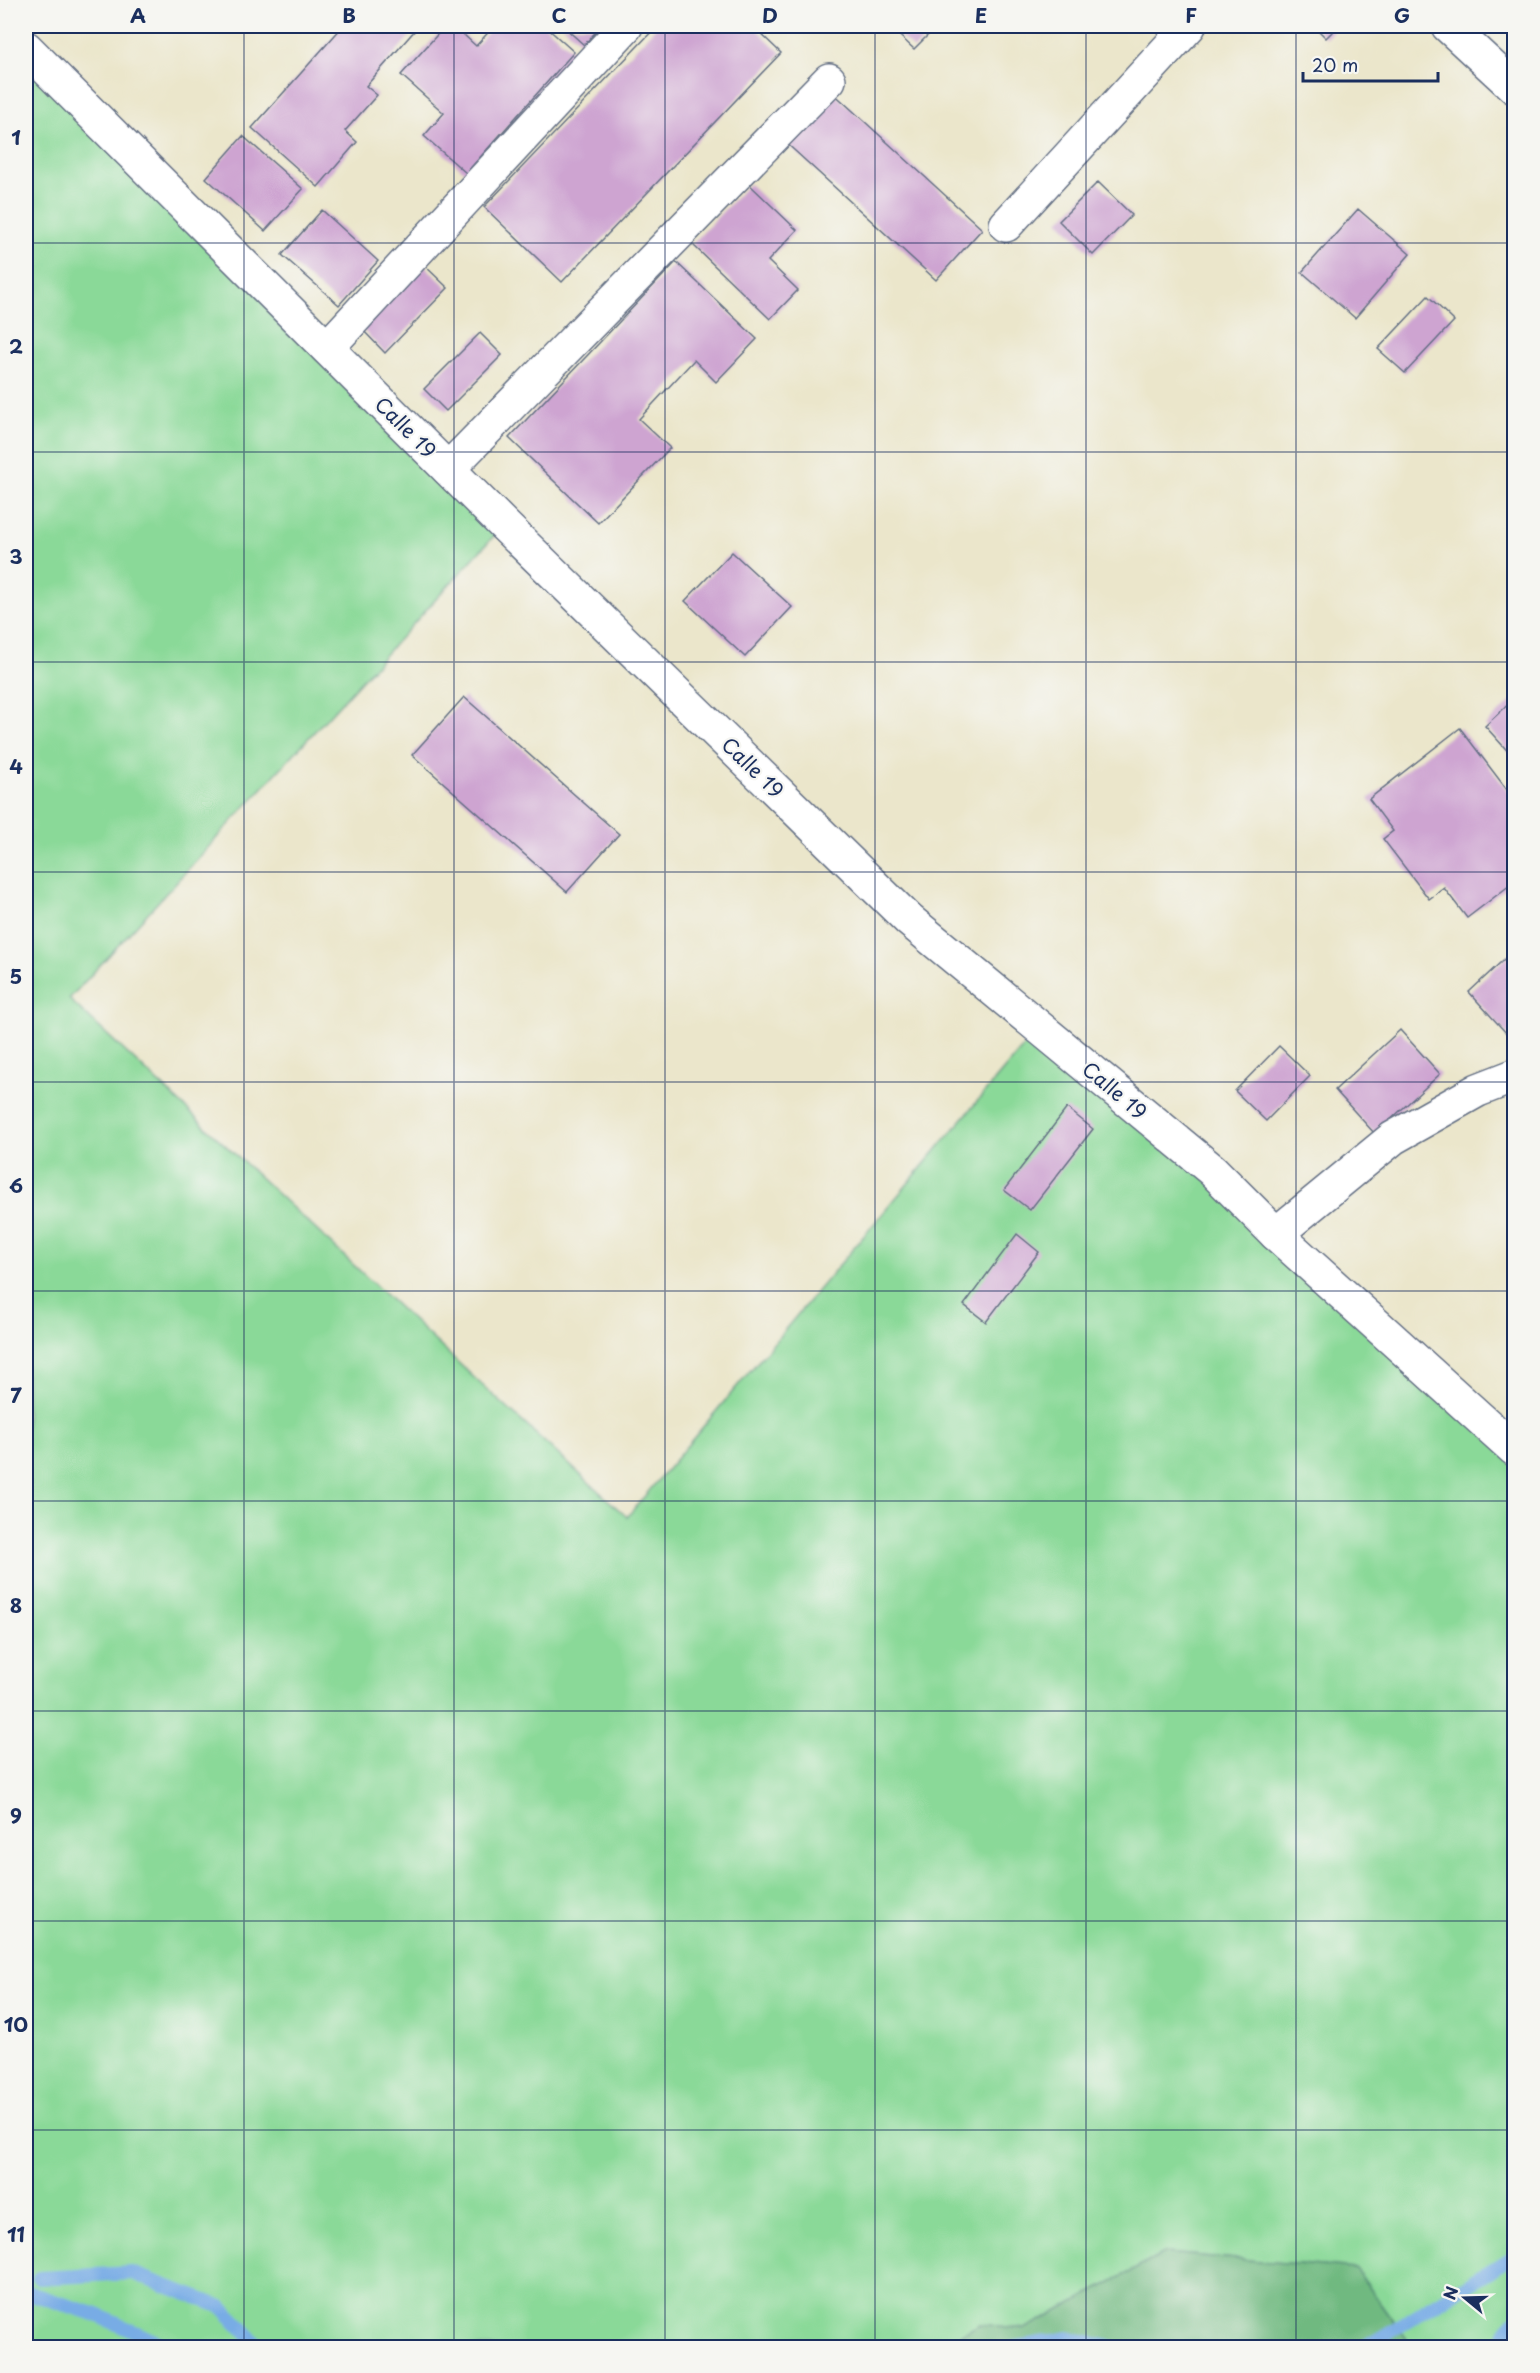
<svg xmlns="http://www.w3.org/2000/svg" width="1540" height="2373" viewBox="0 0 1540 2373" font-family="'Playpen Sans',sans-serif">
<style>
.green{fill:#8ad998;stroke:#52847b;stroke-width:1.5}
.forest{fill:#6fb980;stroke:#45746f;stroke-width:1.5}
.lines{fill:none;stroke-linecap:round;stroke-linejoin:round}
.stream{stroke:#78ace5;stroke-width:14}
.building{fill:#cea4d1}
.street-casing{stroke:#646f84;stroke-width:36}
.secondary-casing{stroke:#646f84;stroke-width:36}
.street{stroke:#fff;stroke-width:33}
.secondary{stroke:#fff;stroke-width:33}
.grid{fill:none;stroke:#1b2f5e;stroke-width:1.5;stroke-opacity:0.55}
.labels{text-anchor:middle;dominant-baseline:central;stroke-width:4.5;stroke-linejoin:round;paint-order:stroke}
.street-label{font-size:20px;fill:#1b2f5e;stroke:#f6f6f2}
.neatline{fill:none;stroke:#1b2f5e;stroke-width:2}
.grid-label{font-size:20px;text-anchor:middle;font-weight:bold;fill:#1b2f5e}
</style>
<rect width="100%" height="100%" fill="#f6f6f2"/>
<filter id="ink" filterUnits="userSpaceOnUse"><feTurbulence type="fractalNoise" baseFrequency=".0167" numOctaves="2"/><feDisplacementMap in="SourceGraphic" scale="12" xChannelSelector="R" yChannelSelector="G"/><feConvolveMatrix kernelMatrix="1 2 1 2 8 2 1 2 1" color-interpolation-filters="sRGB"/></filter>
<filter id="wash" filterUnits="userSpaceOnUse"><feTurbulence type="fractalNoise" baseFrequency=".008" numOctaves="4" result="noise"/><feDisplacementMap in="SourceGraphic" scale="24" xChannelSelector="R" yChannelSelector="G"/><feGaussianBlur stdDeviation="1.35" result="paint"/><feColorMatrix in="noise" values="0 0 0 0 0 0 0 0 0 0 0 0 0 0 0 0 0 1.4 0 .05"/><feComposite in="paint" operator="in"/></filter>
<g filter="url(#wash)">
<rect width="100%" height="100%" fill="#ebe6cb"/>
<path class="green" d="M26,48L504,525L69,999L482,1385L627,1517L1039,1028L1514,1449V2347H1412L1356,2269L1165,2253L1025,2329L980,2324L939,2347H26Z"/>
<path class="forest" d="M1165,2253L1356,2269L1412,2347H939L980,2324L1025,2329Z"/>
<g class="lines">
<path class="stream" d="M39,2278L132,2273L222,2307L261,2348
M26,2292L97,2315L170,2348
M1013,2348L1069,2338L1114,2348
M1364,2348L1514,2256
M1505,2348L1506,2330L1514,2321"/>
</g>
<g id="blocks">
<path class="building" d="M343,26H412L416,29L366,86L377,95L345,131L357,142L318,187L252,128Z
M445,26H473L464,35L476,46L494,26H545L574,52L466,173L424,136L444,113L401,75Z
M563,26H601L584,45Z
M657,26H753L781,53L562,282L484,207Z
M889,26H937L914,49Z
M1314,26H1338L1326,38Z
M829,89L982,229L936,280L783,140Z
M243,136L303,189L265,231L206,178Z
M1098,182L1132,215L1093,255L1059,221Z
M749,184L797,230L768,261L798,290L770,319L692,244Z
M1358,209L1410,254L1355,318L1302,272Z
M322,210L378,261L339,305L282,255Z
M676,262L757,339L716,382L694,360L639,419L670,448L598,523L509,438Z
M422,263L448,288L385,353L360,327Z
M1428,296L1454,321L1405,373L1378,349Z
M480,333L502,355L446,411L424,389Z
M732,552L792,607L745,657L685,601Z
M464,697L619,834L567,892L412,755Z
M1514,699V758L1485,726Z
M1460,728L1514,799V882L1467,918L1444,888L1429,899L1383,839L1393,831L1369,799Z
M1514,950V1029L1508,1035L1469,992Z
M1400,1030L1440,1074L1375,1134L1335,1090Z
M1279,1046L1310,1076L1266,1121L1235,1091Z
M1067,1108L1093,1129L1030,1210L1004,1190Z
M1017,1234L1039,1252L986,1322L964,1305Z"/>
</g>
</g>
<g filter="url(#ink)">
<use href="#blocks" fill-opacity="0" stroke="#646f84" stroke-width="1.5"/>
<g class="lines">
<g class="street-casing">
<path id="street" d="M1448,26L1514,87
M1006,225L1189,26
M327,348L626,26
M448,469L829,80
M1276,1234L1393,1138L1478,1090L1514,1076"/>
</g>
<g class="secondary-casing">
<path id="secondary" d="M26,48L504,525L909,920L1212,1170L1276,1234L1514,1449"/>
</g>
<use href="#street" class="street"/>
<use href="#secondary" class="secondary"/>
</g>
</g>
<path class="grid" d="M244,26V2348M454,26V2348M665,26V2348M875,26V2348M1086,26V2348M1296,26V2348M26,243H1514M26,452H1514M26,662H1514M26,872H1514M26,1082H1514M26,1291H1514M26,1501H1514M26,1711H1514M26,1921H1514M26,2130H1514"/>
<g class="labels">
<g class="street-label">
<text transform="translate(406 427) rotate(45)">Calle 19</text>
<text transform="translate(753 767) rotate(44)">Calle 19</text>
<text transform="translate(1115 1090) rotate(40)">Calle 19</text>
</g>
</g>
<rect width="1540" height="2373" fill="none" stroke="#f6f6f2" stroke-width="66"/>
<g transform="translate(1465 2298) rotate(289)" stroke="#f6f6f2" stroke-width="4.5" paint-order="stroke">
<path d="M0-4.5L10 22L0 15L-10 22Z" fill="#1b2f5e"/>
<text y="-9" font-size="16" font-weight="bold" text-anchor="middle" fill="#1b2f5e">N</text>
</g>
<path d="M1303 72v9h135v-9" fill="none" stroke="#1b2f5e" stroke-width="3"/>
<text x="1312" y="72" font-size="18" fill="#1b2f5e" stroke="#f6f6f2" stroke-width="4.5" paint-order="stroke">20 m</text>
<rect x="33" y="33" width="1474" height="2307" class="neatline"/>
<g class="grid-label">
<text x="138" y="23">A</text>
<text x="349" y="23">B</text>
<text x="559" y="23">C</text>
<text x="770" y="23">D</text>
<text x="981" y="23">E</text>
<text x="1191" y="23">F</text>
<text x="1402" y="23">G</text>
<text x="16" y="145">1</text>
<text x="16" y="354">2</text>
<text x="16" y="564">3</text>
<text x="16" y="774">4</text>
<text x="16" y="984">5</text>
<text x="16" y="1193">6</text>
<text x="16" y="1403">7</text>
<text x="16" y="1613">8</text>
<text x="16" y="1823">9</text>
<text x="16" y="2032">10</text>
<text x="16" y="2242">11</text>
</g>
</svg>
